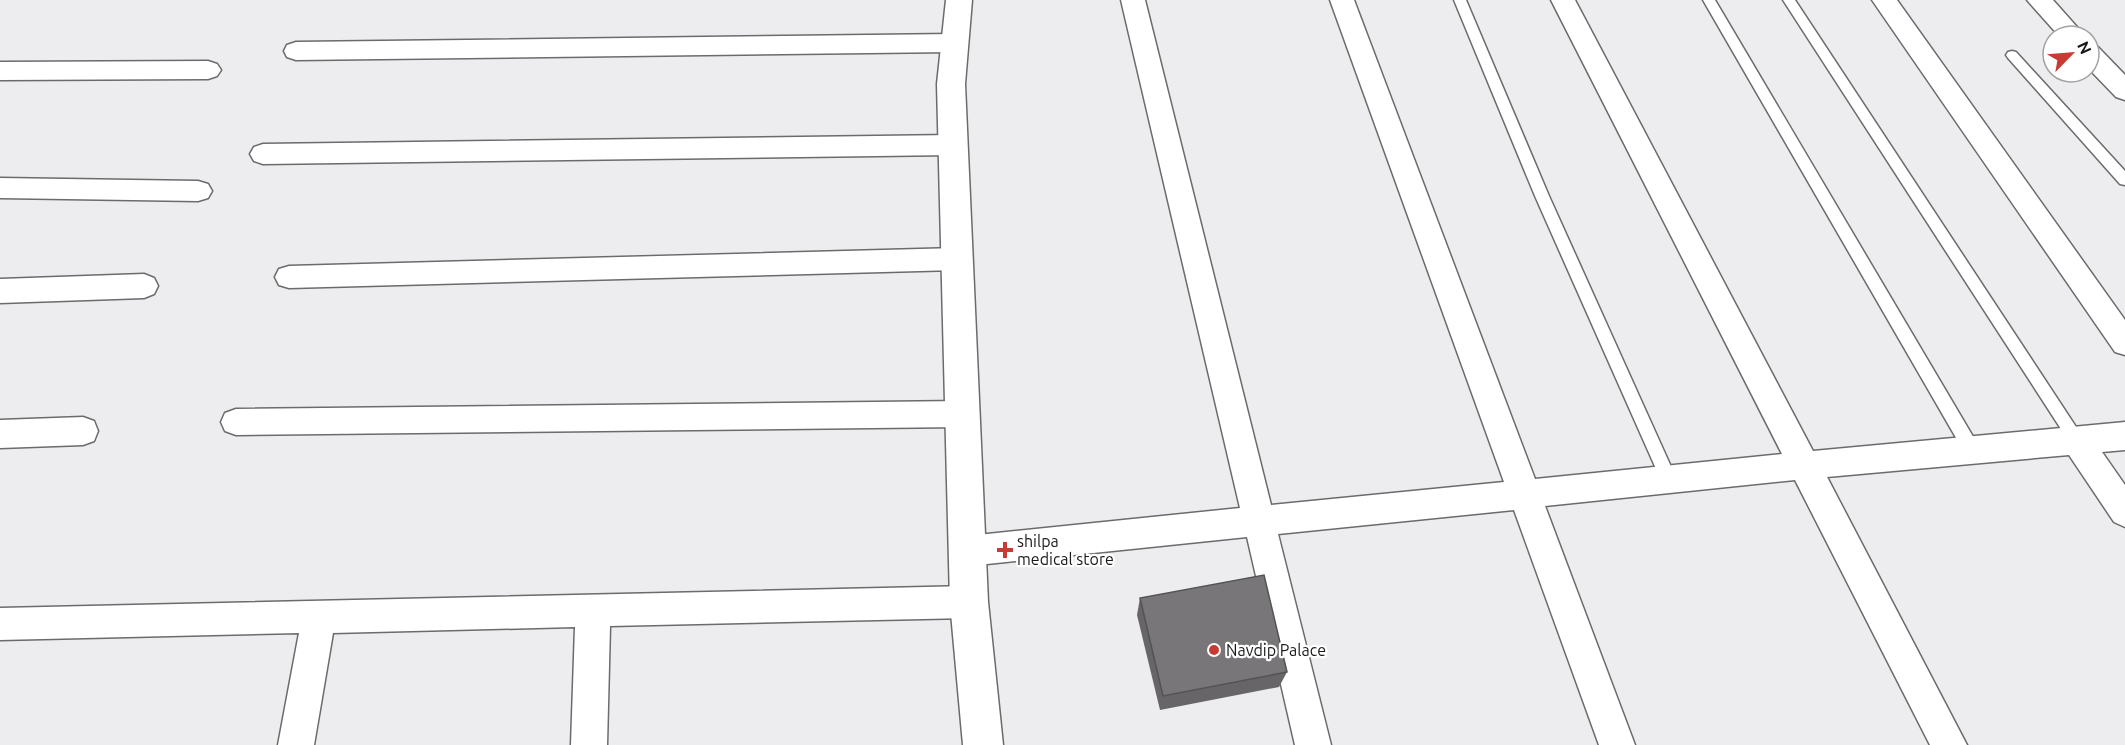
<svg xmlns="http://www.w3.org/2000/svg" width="2125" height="745" viewBox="0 0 2125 745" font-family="Ubuntu,sans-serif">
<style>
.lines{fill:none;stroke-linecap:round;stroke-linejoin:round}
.service-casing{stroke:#6b6b6d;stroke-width:3}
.minor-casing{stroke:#6b6b6d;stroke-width:3}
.tertiary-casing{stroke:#6b6b6d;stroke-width:3}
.service{fill:#fff;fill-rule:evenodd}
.minor{fill:#fff;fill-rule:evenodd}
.tertiary{fill:#fff;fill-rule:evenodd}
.wall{fill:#676567}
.building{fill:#787678;stroke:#545354;stroke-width:1.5}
.poi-dot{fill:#c83a32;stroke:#fff;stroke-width:2}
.labels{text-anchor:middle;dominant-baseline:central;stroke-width:4.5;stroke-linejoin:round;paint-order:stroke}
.poi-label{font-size:16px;fill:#19191a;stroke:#fff;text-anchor:start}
</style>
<rect width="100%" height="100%" fill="#ededef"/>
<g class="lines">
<g class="service-casing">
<path id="service" d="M1454,0H1466L1549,196L1677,480L1675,485L1669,487L1663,485L1661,480L1535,196Z
M1703,0H1715L1978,445L1980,450L1978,455L1972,457L1966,455Z
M1783,0H1795L2082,436L2085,441L2082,446L2077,448L2072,446Z
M2012,51L2016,52L2125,171V185L2120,184L2008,58L2006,55L2008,52Z"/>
</g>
<g class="minor-casing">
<path id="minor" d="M1121,0H1145L1271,505L1504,482L1330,0H1354L1535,479L1782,454L1551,0H1575L1813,451L2125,422V450L2102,452L2125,485V527L2114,522L2069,455L1827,477L1967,745H1930L1795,480L1545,506L1635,745H1599L1514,510L1278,534L1331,745H1295L1247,537L968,566L956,562L952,551L956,540L968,536L1240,508Z
M1872,0H1897L2125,320V355L2115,352Z
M2027,0H2053L2085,36H2059Z
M954,34L963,37L966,43L963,49L954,52L296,60L287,57L284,51L287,45L296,42Z
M2089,44L2098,47L2125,75V100L2116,97L2089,69Z
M208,61L217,64L221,70L217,76L208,79L0,80V62Z
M953,135L962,138L966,145L962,152L953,155L263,164L254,161L250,154L254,147L263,144Z
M0,178L198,181L208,184L212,191L208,198L198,201L0,198Z
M957,248L967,251L971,259L967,267L957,270L289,288L279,285L275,277L279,269L289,266Z
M144,274L154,278L158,286L154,294L144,298L0,303V279Z
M962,401L973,405L977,414L973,423L962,427L236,435L225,431L221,422L225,413L236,409Z
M83,417L94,421L98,431L94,441L83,445L0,448V420Z
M969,586L981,591L986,602L981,613L969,618L610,626L607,745H571L575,627L333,633L314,745H278L299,633L0,640V608Z"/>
</g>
<g class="tertiary-casing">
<path id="tertiary" d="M946,0H972L965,84L988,602L1003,745H963L950,602L937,84Z"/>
</g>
<use href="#service" class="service"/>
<use href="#minor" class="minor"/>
<use href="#tertiary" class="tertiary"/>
</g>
<path class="wall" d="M1140,598L1287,672L1279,687L1160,710L1137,615Z"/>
<path class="building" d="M1264,575L1287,672L1163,696L1140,598Z"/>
<g class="poi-dot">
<path d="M1002 541h6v6h6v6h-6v6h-6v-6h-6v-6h6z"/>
<circle cx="1214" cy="650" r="6"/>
</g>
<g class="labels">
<g class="poi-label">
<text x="1017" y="541">shilpa<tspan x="1017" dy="18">medical store</tspan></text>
<text x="1226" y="650">Navdip Palace</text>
</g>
</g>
<g transform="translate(2071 54) rotate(65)"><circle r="28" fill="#ffffff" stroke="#a3a3a3" stroke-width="1.5"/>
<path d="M0-4.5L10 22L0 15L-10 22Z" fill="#c83a32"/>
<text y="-9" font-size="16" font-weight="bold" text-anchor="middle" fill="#19191a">N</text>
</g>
</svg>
